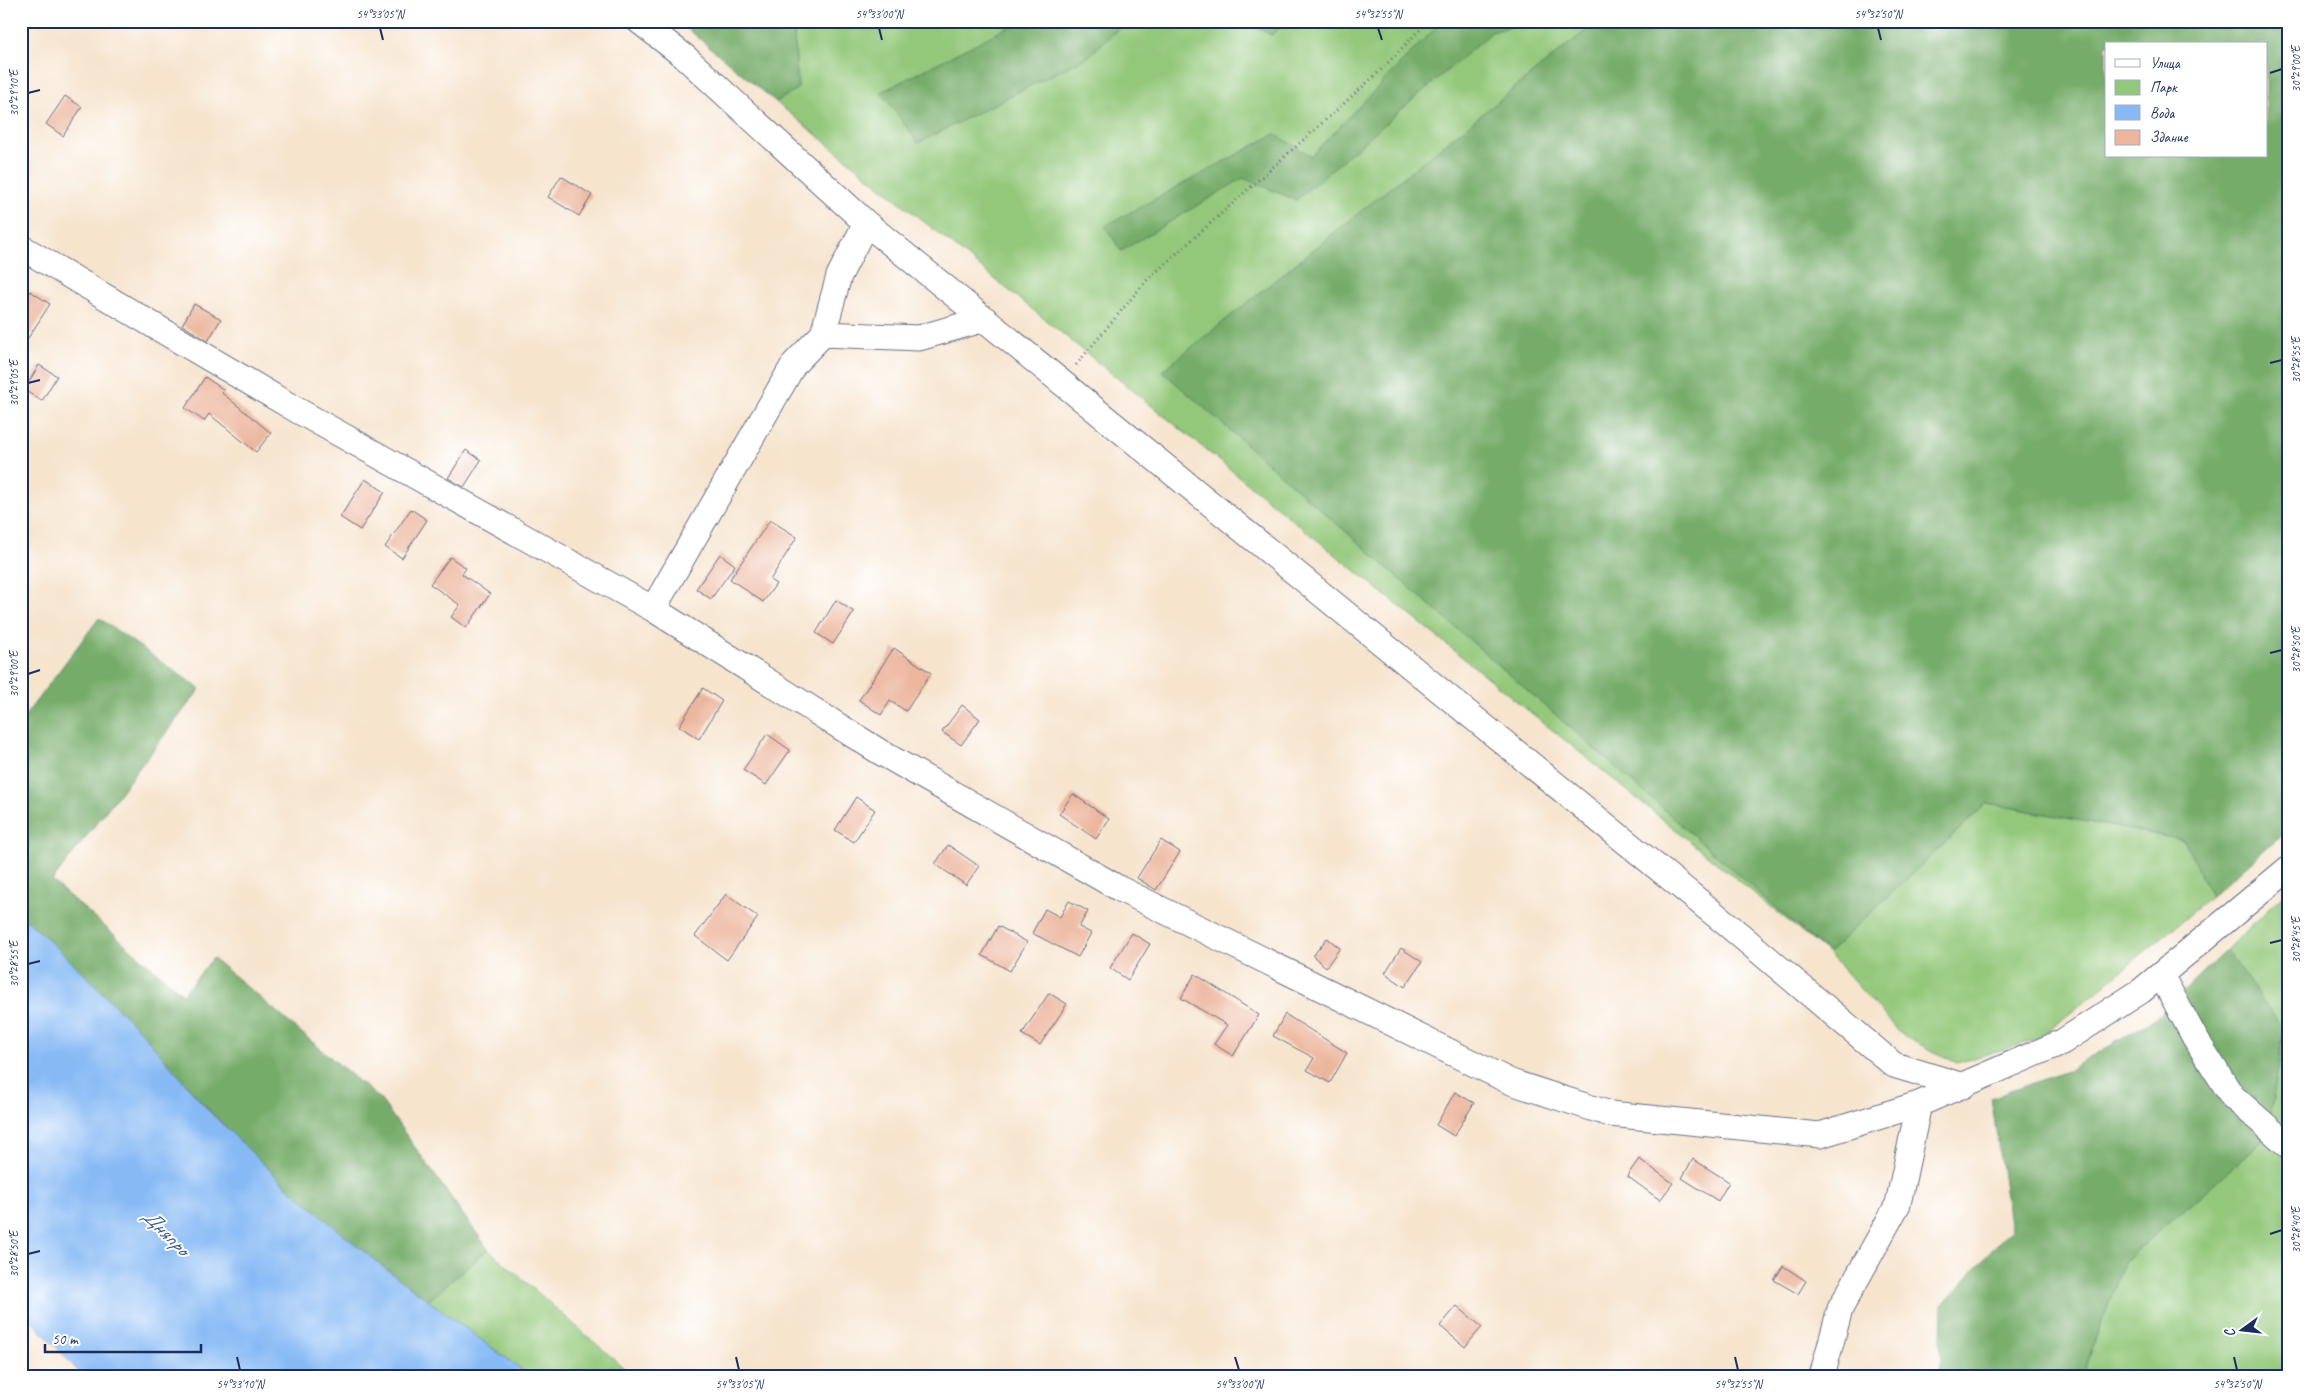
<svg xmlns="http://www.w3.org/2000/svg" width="2310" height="1397" viewBox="0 0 2310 1397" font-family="Caveat,sans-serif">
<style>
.green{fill:#93c779;stroke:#577b6c}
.forest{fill:#76ac69;stroke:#486e64;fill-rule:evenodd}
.water{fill:#87baf4;stroke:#5174a9}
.building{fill:#ecb69d}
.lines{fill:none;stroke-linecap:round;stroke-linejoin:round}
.minor-casing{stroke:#686e85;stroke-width:27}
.path{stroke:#686e85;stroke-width:3;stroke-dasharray:1 4;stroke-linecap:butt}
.minor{stroke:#fff;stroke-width:25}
.ticks{fill:none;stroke:#1b2f5e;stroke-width:2}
.labels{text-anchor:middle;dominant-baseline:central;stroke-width:4;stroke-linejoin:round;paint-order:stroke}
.water-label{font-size:21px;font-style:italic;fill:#3b598b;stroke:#fff}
.neatline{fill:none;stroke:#1b2f5e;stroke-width:2}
.ticks-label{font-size:12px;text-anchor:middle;fill:#1b2f5e}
</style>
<rect width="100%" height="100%" fill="#fff"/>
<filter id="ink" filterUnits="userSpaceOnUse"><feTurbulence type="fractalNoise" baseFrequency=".02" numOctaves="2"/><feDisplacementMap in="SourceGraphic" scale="10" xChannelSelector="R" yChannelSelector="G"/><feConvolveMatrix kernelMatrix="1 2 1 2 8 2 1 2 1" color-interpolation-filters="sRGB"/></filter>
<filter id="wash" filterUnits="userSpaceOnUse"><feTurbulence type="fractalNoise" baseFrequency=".0096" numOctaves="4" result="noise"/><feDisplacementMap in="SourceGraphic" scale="20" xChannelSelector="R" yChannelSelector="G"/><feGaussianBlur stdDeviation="1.12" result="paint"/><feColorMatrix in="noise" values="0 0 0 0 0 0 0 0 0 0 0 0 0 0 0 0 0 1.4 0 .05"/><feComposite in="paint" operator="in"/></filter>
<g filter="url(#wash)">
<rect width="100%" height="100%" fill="#f6e4cd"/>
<path class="green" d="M793,21H1020L882,92L1089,56L1126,21H1247L1271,35L1289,21H1598L1163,371L1828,953L1987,803L2184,840L2211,897L2039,1039L1957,1063L1903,1036L1828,953L776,102L798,88Z
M2289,889V1376H2082L2124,1262L2267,1137L2284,1030L2226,950Z
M488,1249L633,1376H530L428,1301Z"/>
<path class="forest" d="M678,21H793L798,88L776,102Z
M1020,21H1126L1089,56L918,143L881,92Z
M1247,21H1289L1271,35Z
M1442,21H1527L1492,32L1296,200L1243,178L1121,251L1105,226L1275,134L1311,156Z
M1598,21H2289V828L2211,897L2184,840L1987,803L1828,953L1162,371ZM2106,44H2266V156H2106Z
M99,618L200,689L52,881L183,994L213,958L381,1100L488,1249L428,1301C351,1243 274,1180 208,1109C185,1085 166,1059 143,1035C104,993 63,953 21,915V721Z
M2226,950L2284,1030L2267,1137L2124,1262L2082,1376H1940L1942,1305L2011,1229L1991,1098L2069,1070L2155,1019Z"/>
<path class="water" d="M21,915L65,955L144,1035L208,1110L284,1184L374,1260L530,1376H83L21,1309Z"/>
<g id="blocks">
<path class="building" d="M65,96L82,107L63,136L46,124Z
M561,176L592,195L579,216L548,197Z
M30,291L50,304L21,349V304Z
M194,304L221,319L208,341L182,325Z
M39,365L57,376L42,401L24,390Z
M205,377L224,390L222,393L271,433L256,452L209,414L204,421L185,408Z
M466,450L481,460L464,487L448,478Z
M365,479L385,492L360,530L340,517Z
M411,509L427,520L402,558L385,547Z
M770,520L797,537L770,580L776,584L763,602L730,579Z
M720,554L735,565L711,599L696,589Z
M450,557L466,568L462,574L490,594L466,628L451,617L460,605L430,584Z
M836,600L854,612L833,644L816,633Z
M894,648L931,673L906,711L890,701L881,715L859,700Z
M703,688L722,701L699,739L679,726Z
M962,705L980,719L961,745L942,732Z
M767,734L790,750L766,785L743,770Z
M1073,794L1109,819L1096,839L1059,814Z
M856,797L875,810L854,842L835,830Z
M1161,840L1180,852L1156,890L1137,878Z
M948,845L979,866L966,885L935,864Z
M726,894L758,917L727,960L695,936Z
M1069,901L1088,911L1079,927L1091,933L1078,957L1032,933L1045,909L1060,917Z
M998,926L1027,942L1010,971L982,955Z
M1132,933L1150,944L1128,980L1110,968Z
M1327,938L1340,948L1326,967L1313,956Z
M1401,948L1422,962L1405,987L1385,973Z
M1195,974L1259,1015L1233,1056L1214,1044L1227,1025L1181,998Z
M1049,993L1067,1004L1040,1045L1022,1034Z
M1285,1014L1347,1053L1330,1083L1307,1070L1314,1058L1273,1036Z
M1455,1092L1474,1103L1454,1136L1436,1125Z
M1639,1159L1673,1183L1660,1200L1627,1176Z
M1693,1159L1729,1182L1718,1201L1682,1178Z
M1783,1266L1806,1281L1798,1294L1774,1280Z
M1457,1306L1482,1327L1465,1347L1440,1326Z"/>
</g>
</g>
<g filter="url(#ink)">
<use href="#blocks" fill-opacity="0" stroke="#686e85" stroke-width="1"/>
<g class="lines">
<g class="minor-casing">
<path id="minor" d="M639,21L685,57L866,223L1728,925L1894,1065L1963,1086
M21,247L295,409L653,609L880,752L1120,889L1511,1082L1610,1114L1820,1135L1919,1104L2062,1042L2141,991L2289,868
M823,334L919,338L985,319
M653,609L794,364L823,334L839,276L866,223
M2161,975L2195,1038L2232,1096L2289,1146
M1822,1376L1840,1309L1898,1204L1919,1104"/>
</g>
<path class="path" d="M1076,365L1146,281L1379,72L1428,21"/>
<use href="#minor" class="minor"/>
</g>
</g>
<path class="ticks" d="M380,28L383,40M879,28L882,40M1378,28L1382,40M1878,28L1881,40M2270,73L2282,69M28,93L40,90M2270,363L2282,360M28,383L40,380M2270,653L2282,650M28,674L40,670M2270,943L2282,940M28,964L40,961M2270,1234L2282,1230M28,1254L40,1251M237,1357L240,1370M736,1357L739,1370M1235,1357L1239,1370M1735,1357L1738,1370M2234,1357L2237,1370"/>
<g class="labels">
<g class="water-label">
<text transform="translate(166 1232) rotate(45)">Дняпро</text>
</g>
</g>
<rect width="2310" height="1397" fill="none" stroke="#fff" stroke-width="55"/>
<rect x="2105" y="42" width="162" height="115" fill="#ffffff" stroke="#a4acbf"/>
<rect x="2115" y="59" width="25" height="8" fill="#ffffff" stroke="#a4acbf"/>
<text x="2150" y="68" font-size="15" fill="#1b2f5e">Улица</text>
<rect x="2115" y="80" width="25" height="15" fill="#93c779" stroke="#a4acbf"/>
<text x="2150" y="92" font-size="15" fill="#1b2f5e">Парк</text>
<rect x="2115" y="105" width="25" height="15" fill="#87baf4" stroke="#a4acbf"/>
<text x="2150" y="118" font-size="15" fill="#1b2f5e">Вода</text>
<rect x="2115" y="130" width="25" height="15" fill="#ecb69d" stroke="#a4acbf"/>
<text x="2150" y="142" font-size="15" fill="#1b2f5e">Здание</text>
<g transform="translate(2242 1330) rotate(255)" stroke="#ffffff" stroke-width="4" paint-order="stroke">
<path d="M0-4L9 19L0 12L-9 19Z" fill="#1b2f5e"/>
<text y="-8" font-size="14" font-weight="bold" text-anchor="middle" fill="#1b2f5e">С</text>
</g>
<path d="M45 1344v8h156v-8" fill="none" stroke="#1b2f5e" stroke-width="2.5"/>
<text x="52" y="1344" font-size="15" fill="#1b2f5e" stroke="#ffffff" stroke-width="4" paint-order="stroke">50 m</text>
<rect x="28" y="28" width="2254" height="1342" class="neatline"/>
<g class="ticks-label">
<text x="380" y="18">54°33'05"N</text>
<text x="879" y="18">54°33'00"N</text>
<text x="1378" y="18">54°32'55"N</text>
<text x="1878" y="18">54°32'50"N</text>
<text transform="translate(2296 69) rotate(-90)" y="4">30°29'00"E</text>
<text transform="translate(14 93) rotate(-90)" y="4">30°29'10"E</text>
<text transform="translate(2296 360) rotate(-90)" y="4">30°28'55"E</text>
<text transform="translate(14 383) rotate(-90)" y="4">30°29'05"E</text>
<text transform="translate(2296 650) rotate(-90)" y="4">30°28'50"E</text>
<text transform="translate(14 674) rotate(-90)" y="4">30°29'00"E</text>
<text transform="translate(2296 940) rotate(-90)" y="4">30°28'45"E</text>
<text transform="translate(14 964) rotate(-90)" y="4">30°28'55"E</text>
<text transform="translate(2296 1230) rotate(-90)" y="4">30°28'40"E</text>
<text transform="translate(14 1254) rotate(-90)" y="4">30°28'50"E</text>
<text x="240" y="1388">54°33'10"N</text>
<text x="739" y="1388">54°33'05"N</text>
<text x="1239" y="1388">54°33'00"N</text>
<text x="1738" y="1388">54°32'55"N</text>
<text x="2237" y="1388">54°32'50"N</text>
</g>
</svg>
